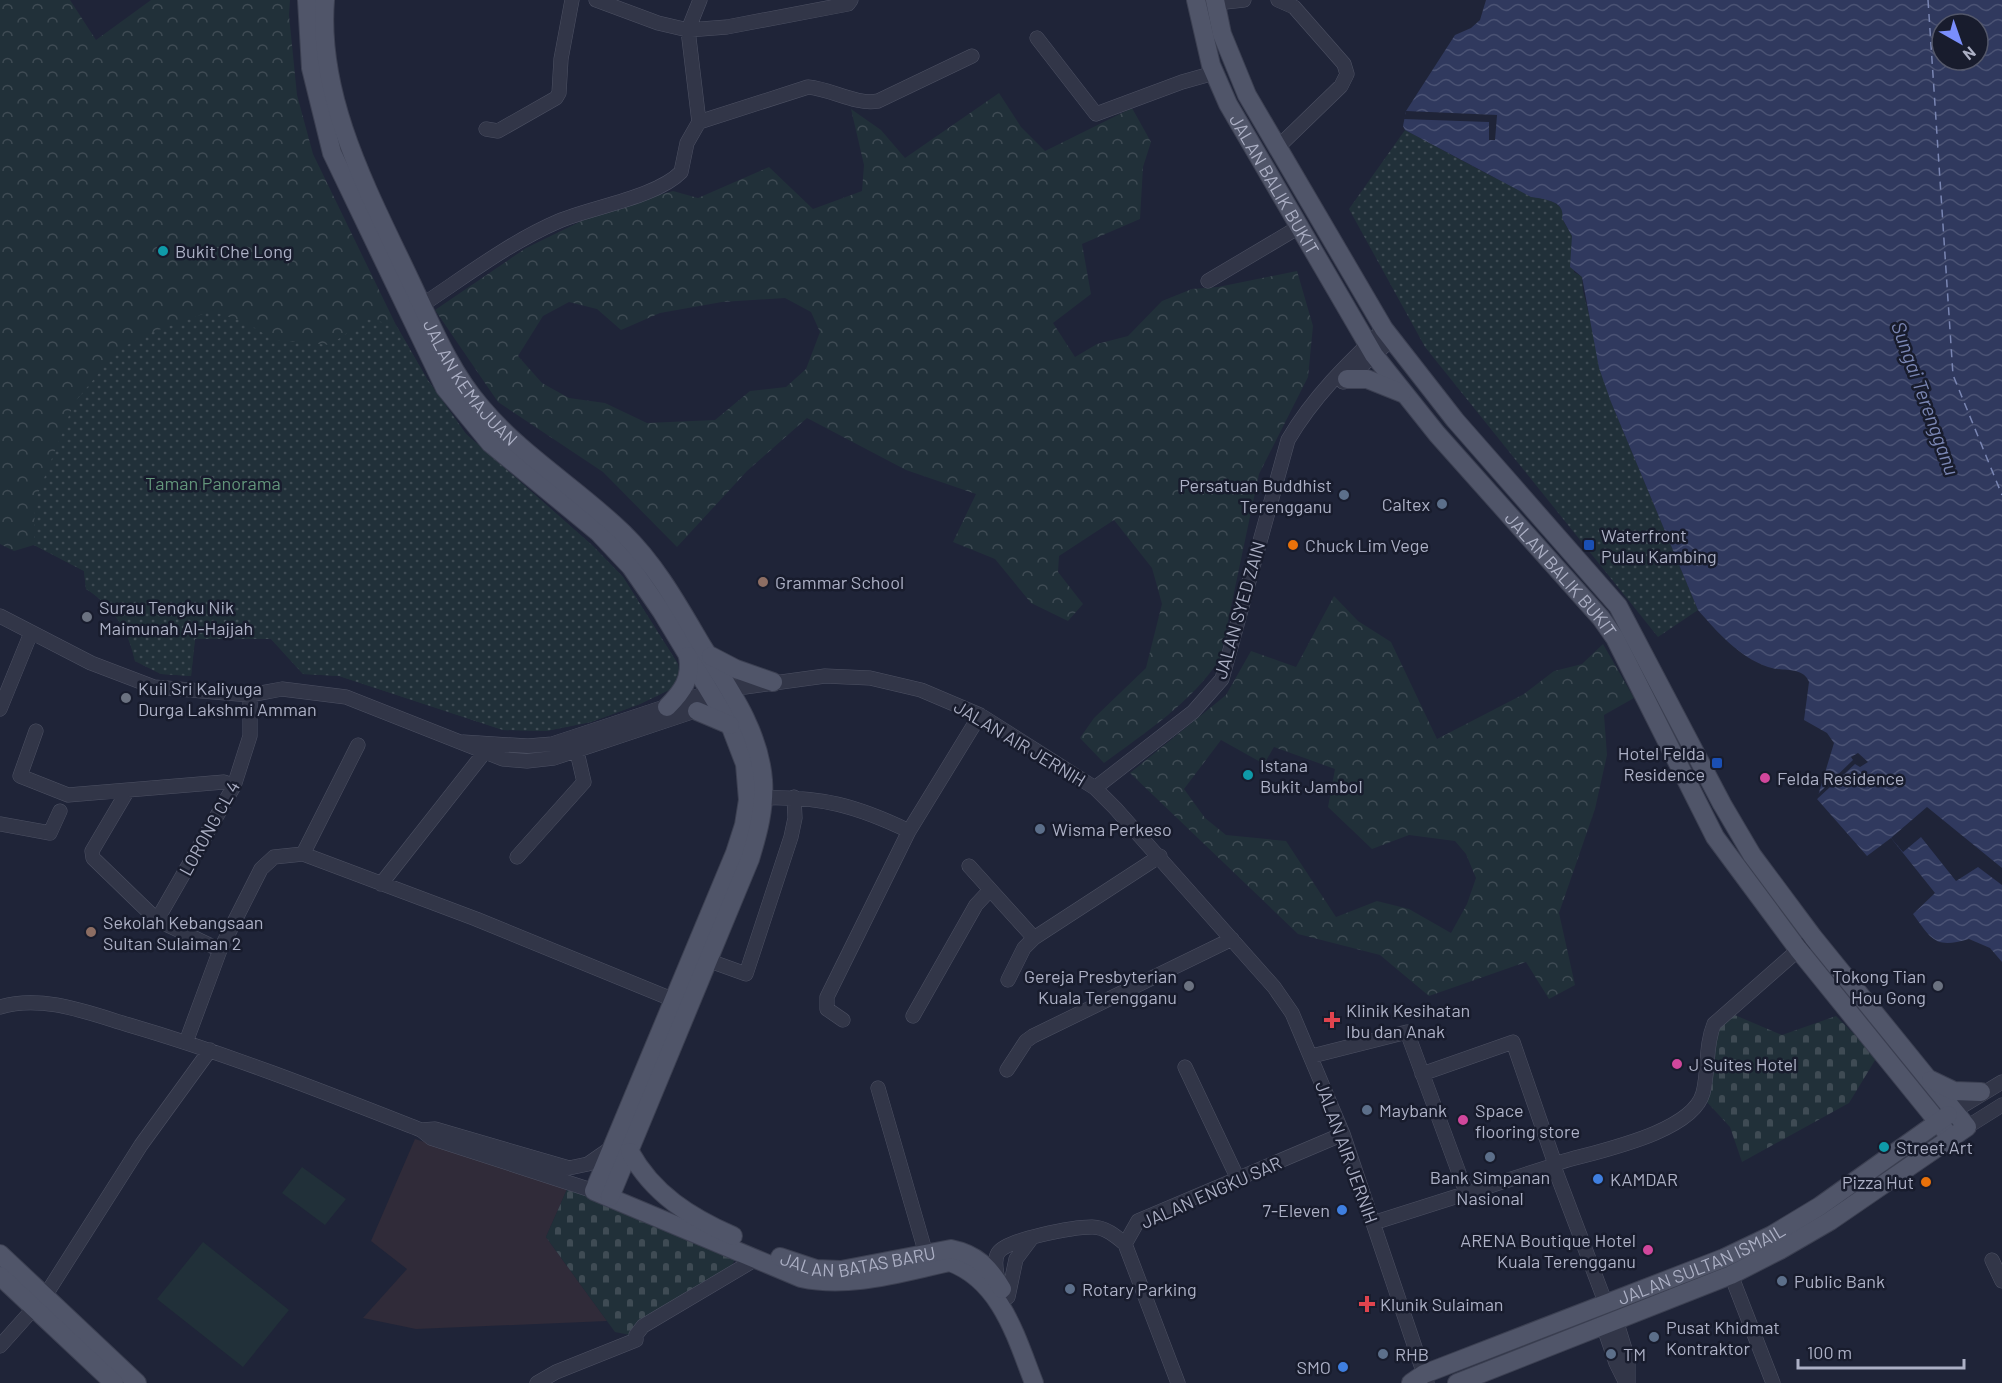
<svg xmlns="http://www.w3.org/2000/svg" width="2002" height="1383" viewBox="0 0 2002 1383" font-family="Barlow,sans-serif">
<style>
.medical{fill:#302b39}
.forest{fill:url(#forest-crowns);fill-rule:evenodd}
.cemetery{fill:url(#cemetery-stones)}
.park{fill:url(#park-dots)}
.garden{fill:#213039}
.water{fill:url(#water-waves);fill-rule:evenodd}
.pier{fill:#1f2438}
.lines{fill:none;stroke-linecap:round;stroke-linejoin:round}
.ferry{stroke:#7a86b3;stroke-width:1.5;stroke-dasharray:8 6;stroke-linecap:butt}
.minor-casing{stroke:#4d5163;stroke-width:15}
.major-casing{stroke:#3c4052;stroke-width:20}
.minor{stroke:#323648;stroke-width:14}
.major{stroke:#505569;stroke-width:18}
.culture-dot{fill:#0f9aa8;stroke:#181c2d;stroke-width:2}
.service-dot{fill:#5c6f8a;stroke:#181c2d;stroke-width:2}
.food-dot{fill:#e8710a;stroke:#181c2d;stroke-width:2}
.transit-dot{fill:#1a4fb4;stroke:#181c2d;stroke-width:2}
.education-dot{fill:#8d6e63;stroke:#181c2d;stroke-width:2}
.worship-dot{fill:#6b7280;stroke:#181c2d;stroke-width:2}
.hotel-dot{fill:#d1479c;stroke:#181c2d;stroke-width:2}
.health-dot{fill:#e0444e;stroke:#181c2d;stroke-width:2}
.shop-dot{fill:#3f7fe0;stroke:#181c2d;stroke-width:2}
.labels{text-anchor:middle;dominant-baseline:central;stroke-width:5;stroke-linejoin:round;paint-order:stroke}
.street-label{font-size:18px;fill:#acb0c5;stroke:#181c2d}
.poi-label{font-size:18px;fill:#acb0c5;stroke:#181c2d;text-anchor:start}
.park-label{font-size:18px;fill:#63967b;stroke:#181c2d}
.water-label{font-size:20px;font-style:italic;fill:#7a86b3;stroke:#181c2d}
</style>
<defs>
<pattern id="forest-crowns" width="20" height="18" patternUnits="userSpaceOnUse" patternTransform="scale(1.5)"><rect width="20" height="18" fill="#213039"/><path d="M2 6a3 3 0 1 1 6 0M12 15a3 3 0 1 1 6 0" fill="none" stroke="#3f4b54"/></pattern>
<pattern id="cemetery-stones" width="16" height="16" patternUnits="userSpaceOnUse" patternTransform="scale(1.5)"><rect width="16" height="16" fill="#213039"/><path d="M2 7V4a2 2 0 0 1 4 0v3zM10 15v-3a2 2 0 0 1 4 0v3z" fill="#3f4b54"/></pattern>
<pattern id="park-dots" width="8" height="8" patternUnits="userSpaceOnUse" patternTransform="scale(1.5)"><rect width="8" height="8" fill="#213039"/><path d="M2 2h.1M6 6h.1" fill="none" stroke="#3f4b54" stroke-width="1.8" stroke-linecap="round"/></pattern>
<pattern id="water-waves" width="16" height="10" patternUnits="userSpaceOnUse" patternTransform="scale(1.5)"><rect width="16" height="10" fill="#30395e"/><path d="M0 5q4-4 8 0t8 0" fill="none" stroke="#4b5374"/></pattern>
</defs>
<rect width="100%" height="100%" fill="#1f2438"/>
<path class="medical" d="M415,1139L568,1187L546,1237L607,1321L416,1329L363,1318L407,1269L371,1241Z"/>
<path class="forest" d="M0,0H70L96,40L151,0H290L289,15L297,95L313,154L396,325L427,379L466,434L593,546L623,577L678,664L671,689L640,704L591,722L546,731L503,730L339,676L303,674L271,639H195L191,676L161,674L135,661C129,631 112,605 86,589L84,571L34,545L14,551L0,544Z
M999,93L1021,127L1045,151L1132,108L1151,142L1143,167L1140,219L1082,244L1091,294L1053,323L1075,357L1097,344L1128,336L1162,301L1192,289L1218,287L1297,271L1313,326L1308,377L1259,474L1220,659C1191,703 1146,732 1104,763L1080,738L1094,718L1146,668L1162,604L1152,568L1114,520L1059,556L1058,572L1083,604L1068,621L1031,603L995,559L953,542L976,494L906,470L807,418L747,471L677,547L603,472L498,402L435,310L526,248L602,211L673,191L698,198L769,167L813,209L862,191L864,165L851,109L881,130L905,158ZM785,298L811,312L820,332L806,369L786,387L750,391L715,420L647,423L605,403L569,398L542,383L518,356L543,316L569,302L597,309L621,330L660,313L722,302Z
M1334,596L1358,621L1391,642L1437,739L1524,694L1554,671L1582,664L1603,644L1634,698L1604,715L1607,755L1595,809L1559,913L1575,985L1549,999L1526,962L1429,996L1380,955L1298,934L1130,773L1226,695L1251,651L1296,667ZM1221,740L1264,764L1274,747L1335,769L1328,807L1372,849L1409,835L1455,841L1466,854L1476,878L1467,904L1451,933L1409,909L1377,901L1336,917L1286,841L1226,835L1205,818L1184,789Z"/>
<path class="cemetery" d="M1730,1013L1782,1035L1836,1016L1877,1057L1849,1103L1742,1162L1730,1127L1705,1100L1714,1032Z
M568,1187L737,1256L732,1265L640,1320L630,1335L615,1332L546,1237Z"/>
<path class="park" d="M1405,130L1491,176L1555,203L1562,209L1564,222L1572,236L1574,272L1582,277L1583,291L1611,402L1698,610L1658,637L1425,347L1349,209Z
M211,311L247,323L274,340L330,345L367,319L396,325L427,379L466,434L593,546L623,577L678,664L680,677L671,689L640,704L591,722L546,731L503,730L339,676L303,674L271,639H195L191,676L161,674L135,661C129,631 112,605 86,589L84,571L34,545L35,501L74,403L119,349L153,332Z"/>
<path class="garden" d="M302,1167L346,1199L325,1225L282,1193Z
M203,1242L289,1310L243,1367L157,1299Z"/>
<path class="water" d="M1486,0H2002V962L1990,948L1969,939C1935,949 1932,940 1913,914L1935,893L1891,838L1867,856L1817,799L1834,743L1827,733L1804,720L1809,682C1803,666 1782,672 1768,667C1739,657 1717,632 1698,610L1611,402L1599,368L1582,277L1570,267L1572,236L1562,218C1566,201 1544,199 1531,197L1405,130L1403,126L1406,111L1455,35L1471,28L1480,20ZM1942,24H1978V60H1942Z"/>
<path class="pier" d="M1406,111L1497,115L1495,140H1489V122L1404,119Z
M1858,753L1868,762L1860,767L1855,764L1817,799V795L1853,760L1851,757Z
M1927,807L2002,868V885L1978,867L1956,881L1921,837L1903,852L1891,838Z"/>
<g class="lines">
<path class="ferry" d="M1928,0L1953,375L2002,495"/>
<g class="minor-casing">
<path id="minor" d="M596,0L658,23L688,30L727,27L848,4L851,0
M1216,3L1244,0
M1037,38L1096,114L1182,82L1214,73
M699,122L808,87C832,89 855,105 878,101L972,56
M486,129L498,131L556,98L559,93L561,59L572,0
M1277,148L1341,86L1347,74L1344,64L1294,7L1278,0
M1208,281L1299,227
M422,305C466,276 510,242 559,221C592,207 657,197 681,172L687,143L699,122L688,30L700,0
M1343,382L1391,340
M0,616L91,663L154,687L250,695L282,689L346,697L503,759L527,761L554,758L704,708
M0,709L31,633
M36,731L20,776L68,795L224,782L234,786
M463,742L528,746L552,744L728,686L745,687L825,676L870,678L921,690L980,715L1095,788L1115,808L1274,987L1292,1013L1343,1134L1427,1383
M358,745L303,854L476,919L674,1000
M1095,788L1193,712L1222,679L1288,440C1313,397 1348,363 1384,329
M128,790L92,851L93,858L157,920L220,950
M763,798C821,796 857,806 909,831
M0,824L50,833L60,811
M517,857L584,782L577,752
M969,866L1034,938
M381,884L484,753
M157,920L234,786L250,736V695
M707,960L746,974L791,837L795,818L794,797
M1008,980L1024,948L1034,938L1160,856
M0,1007C42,994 89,1013 129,1025C228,1054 324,1092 421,1130L431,1138L594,1191
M913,1016L976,905L990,890
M843,1020L827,1009V997L909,831L980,715
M186,1042L220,950L261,869L274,857L303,854
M1312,1056L1407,1032L1466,1192
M1185,1067L1237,1177
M1007,1070L1026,1041L1033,1036L1232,939
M1422,1074L1513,1042L1553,1158
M878,1088L926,1254
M1954,1111L2002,1082
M1967,1127L2002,1105
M421,1130L435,1129L569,1168L588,1164L611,1148
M1561,1162C1598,1151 1692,1133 1703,1093C1709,1070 1705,1046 1714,1024L1805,944
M1556,1172L1606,1304
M1373,1223L1549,1167
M1992,1260L2002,1281
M1731,1275L1773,1383
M998,1281C997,1272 993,1261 998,1253C1006,1239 1075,1227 1092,1227C1105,1227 1116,1236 1125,1244
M45,1296L141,1145L210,1050
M1008,1297L1016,1259L1031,1239
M1616,1320L1628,1359V1383
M1603,1325L1616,1363L1626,1383
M0,1346L34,1308
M537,1383L556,1372L636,1340V1335L643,1326L756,1259
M1178,1383L1125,1244L1138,1221L1343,1134"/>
</g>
<g class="major-casing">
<g id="major">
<path d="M307,0L311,68L332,153L445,388L490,443L598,532L631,567L662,612L730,725L745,764L748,800L744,825L735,853L594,1191L801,1278C850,1289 902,1272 950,1262C1001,1281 1016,1337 1034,1383"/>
<path id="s1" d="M325,0C317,99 369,193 410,280C431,324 449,370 481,407C522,456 578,489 623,533C656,565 678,605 701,644C727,686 759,729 763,780C765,807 758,833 750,859L610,1197"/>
<path id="s2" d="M1196,0L1211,65L1228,104L1374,355L1437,434L1601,618L1615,638L1715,837L1798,949L1951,1138"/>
<path d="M1215,0L1222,34L1247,95L1384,329L1455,420L1618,606L1722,804L1752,855L1813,937L1967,1127L1830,1221L1780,1250L1731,1275L1457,1383"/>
<path d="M1347,379H1367L1402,393"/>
<path d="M711,656L736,669L773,682"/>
<path d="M667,707C683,691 692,678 688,656"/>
<path d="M697,711L730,725"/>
<path d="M1931,1080L1954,1091L1981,1092"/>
<path d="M630,1152C653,1194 690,1217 733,1236"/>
<path d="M0,1254L137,1383"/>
<path id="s3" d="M780,1257L816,1269L841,1270L951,1249C976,1254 989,1267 1002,1289"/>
<path d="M0,1276L114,1383"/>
<path id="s4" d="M1411,1383L1424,1374L1724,1258L1772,1235L1820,1206L1948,1115"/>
</g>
</g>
<use href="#minor" class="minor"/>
<use href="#major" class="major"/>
</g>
<g class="culture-dot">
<circle cx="163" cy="251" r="6"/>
<circle cx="1248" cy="775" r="6"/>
<circle cx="1884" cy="1147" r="6"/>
</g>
<g class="service-dot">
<circle cx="1344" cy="495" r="6"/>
<circle cx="1442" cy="504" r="6"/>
<circle cx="1040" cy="829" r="6"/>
<circle cx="1367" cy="1110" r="6"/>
<circle cx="1490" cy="1157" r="6"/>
<circle cx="1782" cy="1281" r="6"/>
<circle cx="1070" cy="1289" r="6"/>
<circle cx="1654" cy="1337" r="6"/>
<circle cx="1383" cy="1354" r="6"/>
<circle cx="1611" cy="1354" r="6"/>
</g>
<g class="food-dot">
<circle cx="1293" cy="545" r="6"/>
<circle cx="1926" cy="1182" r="6"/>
</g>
<g class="transit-dot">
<rect x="1583" y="539" width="12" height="12" rx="3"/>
<rect x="1711" y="757" width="12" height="12" rx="3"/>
</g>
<g class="education-dot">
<circle cx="763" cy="582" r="6"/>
<circle cx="91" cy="932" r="6"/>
</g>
<g class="worship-dot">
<circle cx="87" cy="617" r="6"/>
<circle cx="126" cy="698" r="6"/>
<circle cx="1189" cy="986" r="6"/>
<circle cx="1938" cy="986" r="6"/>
</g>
<g class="hotel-dot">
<circle cx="1765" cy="778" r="6"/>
<circle cx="1677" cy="1064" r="6"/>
<circle cx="1463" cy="1120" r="6"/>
<circle cx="1648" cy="1250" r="6"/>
</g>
<g class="health-dot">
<path d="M1329 1011h6v6h6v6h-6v6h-6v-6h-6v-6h6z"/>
<path d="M1364 1295h6v6h6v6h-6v6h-6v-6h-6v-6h6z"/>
</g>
<g class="shop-dot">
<circle cx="1598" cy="1179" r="6"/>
<circle cx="1342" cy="1210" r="6"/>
<circle cx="1343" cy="1367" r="6"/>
</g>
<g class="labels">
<g class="street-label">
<text stroke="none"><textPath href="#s2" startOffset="202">JALAN BALIK BUKIT</textPath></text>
<text stroke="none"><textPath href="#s1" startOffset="416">JALAN KEMAJUAN</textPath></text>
<text stroke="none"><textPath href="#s2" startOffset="688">JALAN BALIK BUKIT</textPath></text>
<text transform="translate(1239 610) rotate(-74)">JALAN SYED ZAIN</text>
<text transform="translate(1020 743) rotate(31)">JALAN AIR JERNIH</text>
<text transform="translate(209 828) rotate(-61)">LORONG CL 4</text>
<text transform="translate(1347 1152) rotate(70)">JALAN AIR JERNIH</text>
<text transform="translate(1211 1192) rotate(-24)">JALAN ENGKU SAR</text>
<text stroke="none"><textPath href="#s3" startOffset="80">JALAN BATAS BARU</textPath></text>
<text stroke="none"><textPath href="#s4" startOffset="314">JALAN SULTAN ISMAIL</textPath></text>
</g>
<g class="poi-label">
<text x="175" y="251">Bukit Che Long</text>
<text x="1332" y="485" text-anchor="end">Persatuan Buddhist<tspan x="1332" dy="21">Terengganu</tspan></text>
<text x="1430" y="504" text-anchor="end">Caltex</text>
<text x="1601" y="535">Waterfront<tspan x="1601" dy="21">Pulau Kambing</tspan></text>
<text x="1305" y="545">Chuck Lim Vege</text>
<text x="775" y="582">Grammar School</text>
<text x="99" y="607">Surau Tengku Nik<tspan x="99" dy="21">Maimunah Al-Hajjah</tspan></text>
<text x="138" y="688">Kuil Sri Kaliyuga<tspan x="138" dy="21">Durga Lakshmi Amman</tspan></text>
<text x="1705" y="753" text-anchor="end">Hotel Felda<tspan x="1705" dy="21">Residence</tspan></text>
<text x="1260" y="765">Istana<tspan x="1260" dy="21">Bukit Jambol</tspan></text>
<text x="1777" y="778">Felda Residence</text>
<text x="1052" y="829">Wisma Perkeso</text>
<text x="103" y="922">Sekolah Kebangsaan<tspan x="103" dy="21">Sultan Sulaiman 2</tspan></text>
<text x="1177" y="976" text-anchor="end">Gereja Presbyterian<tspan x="1177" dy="21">Kuala Terengganu</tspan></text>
<text x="1926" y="976" text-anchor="end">Tokong Tian<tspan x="1926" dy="21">Hou Gong</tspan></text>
<text x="1346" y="1010">Klinik Kesihatan<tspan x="1346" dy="21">Ibu dan Anak</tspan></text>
<text x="1689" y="1064">J Suites Hotel</text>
<text x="1379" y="1110">Maybank</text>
<text x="1475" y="1110">Space<tspan x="1475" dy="21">flooring store</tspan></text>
<text x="1896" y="1147">Street Art</text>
<text x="1490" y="1177" text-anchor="middle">Bank Simpanan<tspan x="1490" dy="21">Nasional</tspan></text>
<text x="1610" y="1179">KAMDAR</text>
<text x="1914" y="1182" text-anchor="end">Pizza Hut</text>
<text x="1330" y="1210" text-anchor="end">7-Eleven</text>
<text x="1636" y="1240" text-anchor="end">ARENA Boutique Hotel<tspan x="1636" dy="21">Kuala Terengganu</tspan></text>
<text x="1794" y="1281">Public Bank</text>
<text x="1082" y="1289">Rotary Parking</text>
<text x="1380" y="1304">Klunik Sulaiman</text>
<text x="1666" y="1327">Pusat Khidmat<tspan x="1666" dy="21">Kontraktor</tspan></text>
<text x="1395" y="1354">RHB</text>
<text x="1623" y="1354">TM</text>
<text x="1331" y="1367" text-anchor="end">SMO</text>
</g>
<g class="park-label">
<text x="213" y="483">Taman Panorama</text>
</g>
<g class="water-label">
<text transform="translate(1926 398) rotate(70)">Sungai Terengganu</text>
</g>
</g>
<g transform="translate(1960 42) rotate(140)"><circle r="28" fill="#181c2d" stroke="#53576a" stroke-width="1.5"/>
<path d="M0-4.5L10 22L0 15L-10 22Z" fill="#7a8efc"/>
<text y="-9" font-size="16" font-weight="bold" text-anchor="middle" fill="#acb0c5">N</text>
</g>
<path d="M1798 1359v9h166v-9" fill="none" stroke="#acb0c5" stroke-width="3"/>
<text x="1807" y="1359" font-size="18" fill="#acb0c5" stroke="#181c2d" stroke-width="4.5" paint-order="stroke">100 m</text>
</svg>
